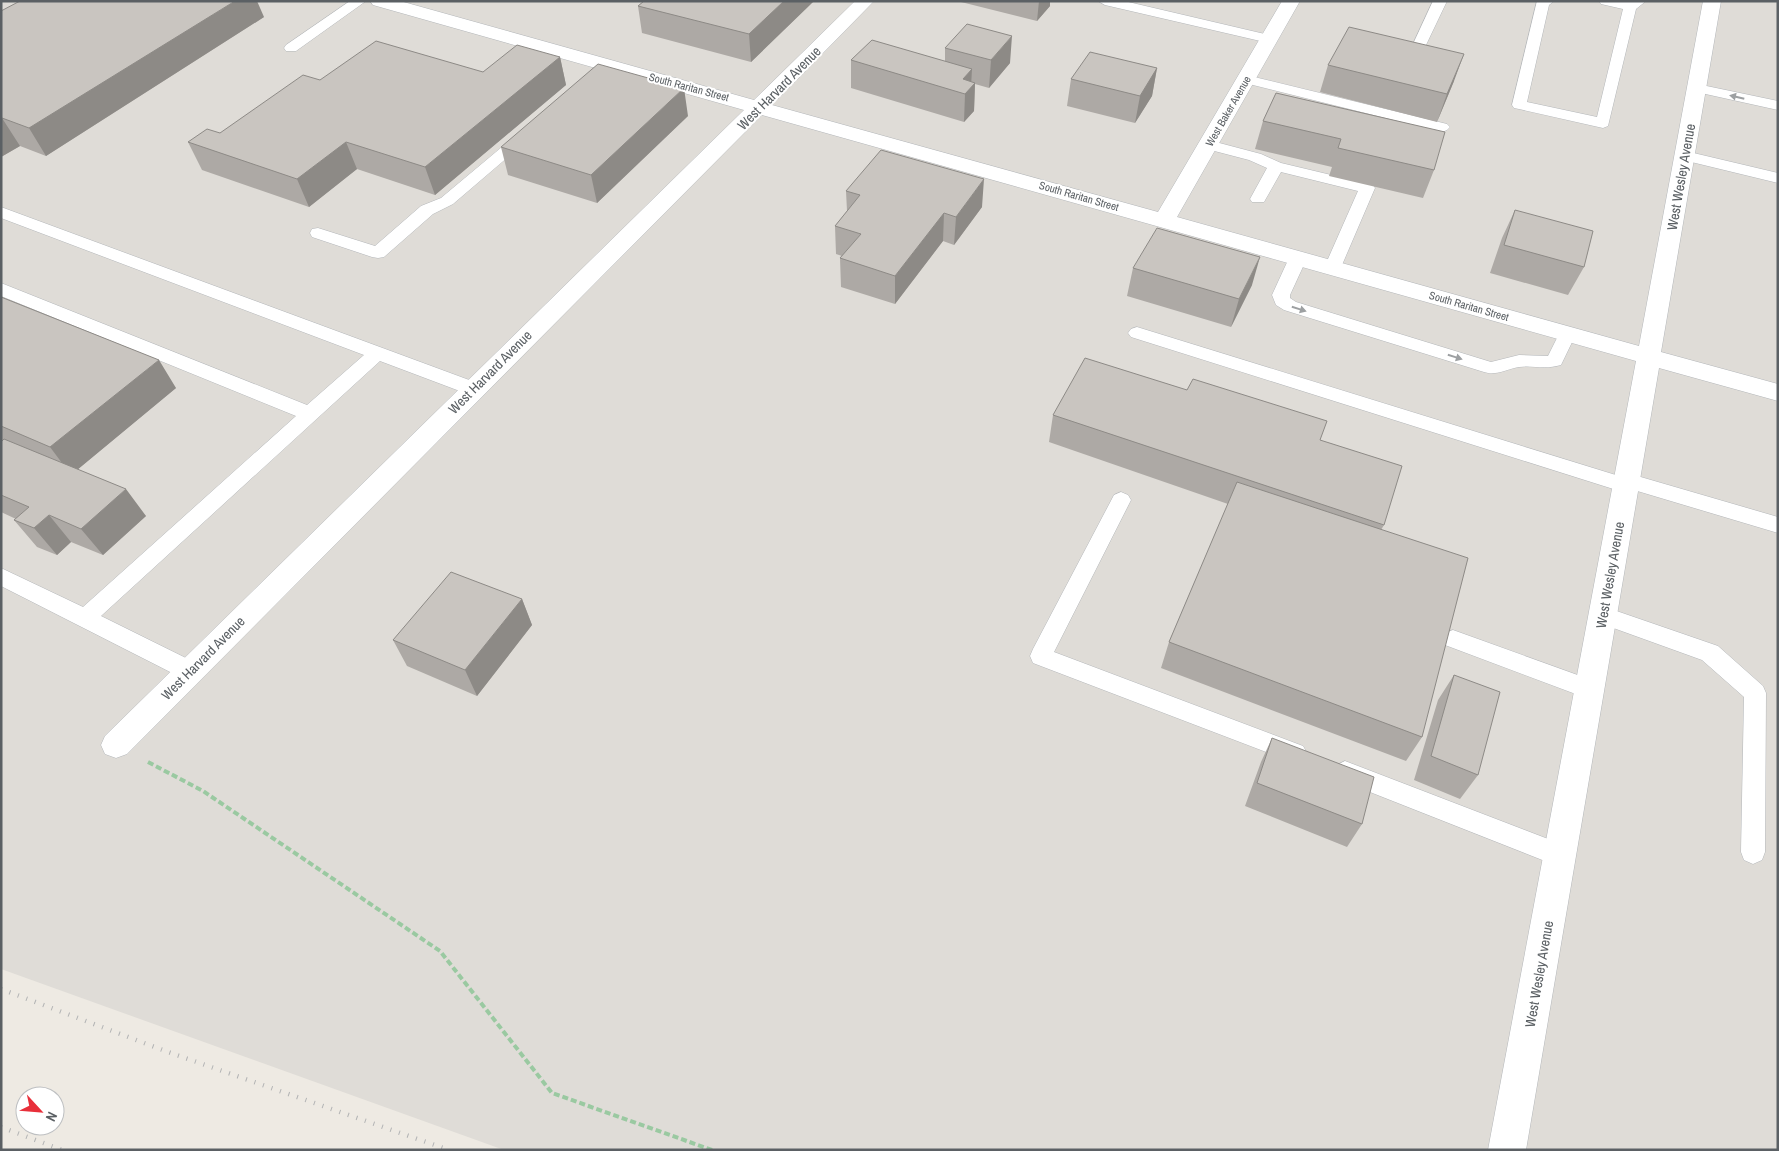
<svg xmlns="http://www.w3.org/2000/svg" width="1779" height="1151" viewBox="0 0 1779 1151" font-family="'Archivo Narrow',sans-serif">
<style>
.industrial{fill:#dfdcd7}
.lines{fill:none;stroke-linecap:round;stroke-linejoin:round}
.lane-casing{stroke:#b4b7ba;stroke-width:1}
.street-casing{stroke:#b4b7ba;stroke-width:1}
.path{stroke:#9ac9a1;stroke-width:4;stroke-dasharray:6 3;stroke-linecap:butt}
.lane{fill:#fff;fill-rule:evenodd}
.street{fill:#fff;fill-rule:evenodd}
.rail{stroke:#b2b3b4;stroke-width:4.5;stroke-dasharray:1 8;stroke-linecap:butt}
.wall{fill:#ada9a5}
.shaded-wall{fill:#8d8a86}
.building{fill:#c9c5c0;stroke:#8d8a86}
.oneway{fill:#9da0a2}
.labels{text-anchor:middle;dominant-baseline:central;stroke-width:4;stroke-linejoin:round;paint-order:stroke}
.far-street-label{font-size:11px;fill:#5b6064;stroke:#fff}
.street-label{font-size:14px;fill:#5b6064;stroke:#fff}
</style>
<rect width="100%" height="100%" fill="#eeeae3"/>
<path class="industrial" d="M1,1H1778V1150H504L1,969Z"/>
<g class="lines">
<g class="lane-casing">
<path id="lane" d="M350,1H366L296,51H286L284,48L286,45Z
M1098,1H1124L1269,35L1274,36L1276,39L1274,42L1269,43L1105,5Z
M1433,1H1447L1426,45H1416L1414,42Z
M1537,1H1554L1549,5L1527,102L1597,117L1623,9L1601,4L1599,1H1646L1636,9L1608,126L1603,128L1519,109L1514,108L1512,105Z
M1246,75L1447,124L1450,127L1447,130L1442,132L1241,82L1239,79L1241,76Z
M1697,84L1778,101V110L1692,91L1690,88L1692,85Z
M525,130L530,132L533,135L530,138L453,204L433,214L384,257L378,258L372,257L312,237L310,233L312,229L318,228L375,246L421,206L441,198L520,132Z
M1208,140L1261,154L1281,163L1373,185L1375,188L1339,272L1333,273L1327,272L1324,268L1358,191L1281,172L1264,202H1252L1250,199L1267,168L1249,160L1203,148L1200,145L1203,142Z
M1685,151L1778,173V183L1679,159L1677,156L1679,153Z
M1,207L480,384L482,389L480,394L473,396L380,361L101,616L198,664L201,671L198,678L190,680L182,678L1,586V568L83,607L296,416L1,296V283L307,405L364,355L1,218Z
M1298,253L1304,254L1307,258L1290,295V298L1296,302L1491,362L1519,355L1548,356L1561,330L1567,328L1573,330L1576,334L1561,365C1544,370 1534,365 1519,367C1506,369 1497,376 1484,372L1284,310L1276,305L1272,295L1289,258L1292,254Z
M1137,327L1619,476L1627,473L1778,517V533L1634,490L1626,493L1131,337L1128,333L1131,329Z
M1121,492L1128,495L1131,500L1054,652L1303,746L1307,753L1303,760L1295,763L1033,663L1030,656L1033,649L1114,495Z
M1602,606L1718,646L1763,686L1766,693L1765,852L1762,860L1753,864L1744,860L1741,852L1744,697L1702,660L1594,621L1591,615L1594,609Z
M1453,630L1597,682L1600,689L1597,696L1589,699L1445,645L1442,639L1445,633Z
M1345,761L1569,847L1572,855L1569,863L1560,867L1337,779L1333,772L1337,765Z"/>
</g>
<g class="street-casing">
<path id="street" d="M370,1H400L754,100L855,1H874L772,105L1158,212L1282,1H1300L1177,217L1639,346L1703,1H1721L1661,352L1778,384V401L1659,368L1526,1150H1488L1636,361L762,115L127,754L116,758L105,754L101,745L105,736L744,110L373,5Z"/>
</g>
<path class="path" d="M148,762L203,791L440,951L552,1093L712,1150"/>
<use href="#lane" class="lane"/>
<use href="#street" class="street"/>
<path class="rail" d="M1,989L168,1052L449,1150
M1,1127L62,1150"/>
</g>
<path class="wall" d="M644,1H814L751,62L642,33L638,6Z
M957,1H1050V6L1037,21Z
M1,11L264,17L46,156L20,146L1,157Z
M945,48L1010,63L989,88L975,84L974,111L964,122L851,88V60L945,61Z
M560,57L566,85L435,195L357,169L309,207L202,170L188,142L220,133L320,80L483,72Z
M1328,65L1454,81L1437,122L1320,92Z
M1157,68L1152,96L1135,123L1067,106L1071,79Z
M1276,93L1434,170L1423,198L1329,176L1332,167L1255,149L1263,121Z
M688,116L597,203L508,175L501,147Z
M846,191L982,207L954,245L943,241L895,304L841,287L840,258L842,256L836,254L835,226L847,211Z
M1515,210L1584,267L1568,295L1490,273L1502,238Z
M1133,268L1252,285L1231,327L1127,296Z
M1,297L176,388L78,469L146,516L103,555L71,542L57,555L37,547L14,520L16,519L1,512Z
M1053,415L1320,440L1384,525L1381,530L1422,737L1406,761L1161,668L1169,642L1228,504L1049,442Z
M522,599L532,625L477,696L407,666L393,640Z
M1454,675L1478,775L1460,799L1414,780L1438,700Z
M1272,738L1362,824L1347,847L1245,806L1261,762Z"/>
<path class="shaded-wall" d="M235,1H257L264,17L46,156L29,128Z
M784,1H814L751,62L749,34Z
M1039,1H1050V6L1037,21Z
M1012,36L1010,63L989,88L991,60Z
M1464,54L1454,81L1437,122L1447,94Z
M560,57L566,85L435,195L425,167Z
M1157,68L1152,96L1135,123L1140,96Z
M972,69L971,87L975,83L974,111L964,122L965,94L963,79Z
M684,88L688,116L597,203L591,175Z
M2,118L20,146L1,157V119Z
M346,142L357,169L309,207L297,179Z
M984,179L982,207L954,245L956,217Z
M944,213L943,241L895,304V276Z
M1260,257L1252,285L1231,327L1239,299Z
M159,360L176,388L71,475L50,447Z
M126,489L146,516L103,555L81,529Z
M49,515L71,542L57,555L34,528Z
M522,599L532,625L477,696L465,670Z"/>
<path class="building" d="M20,1H235L29,128L2,118L1,119V11Z
M644,1H784L749,34L638,6Z
M967,24L1012,36L991,60L945,48Z
M1349,27L1464,54L1447,94L1328,65Z
M872,40L972,69L963,79L975,83L965,94L851,60Z
M376,41L483,72L517,45L560,57L425,167L346,142L297,179L188,142L207,129L220,133L303,75L320,80Z
M1090,52L1157,68L1140,96L1071,79Z
M598,64L684,88L591,175L501,147Z
M1276,93L1445,132L1434,170L1338,148L1341,139L1263,121Z
M881,150L984,179L956,217L944,213L895,276L840,258L861,234L835,226L860,195L846,191Z
M1515,210L1593,231L1584,267L1504,245Z
M1157,228L1260,257L1239,299L1133,268Z
M1,297L159,360L50,447L1,426Z
M1085,358L1187,390L1193,379L1327,421L1320,440L1402,466L1384,525L1053,415Z
M4,439L126,489L81,529L49,515L34,528L14,520L29,507L1,495V442Z
M1237,482L1468,558L1422,737L1169,642Z
M451,572L522,599L465,670L393,640Z
M1454,675L1500,692L1478,775L1431,756Z
M1272,738L1374,777L1362,824L1257,783Z"/>
<defs><path id="oneway-solid" d="M-6-.8H1V-3.2L6.5 0L1 3.2V.8H-6Z" transform="scale(1.25)"/></defs>
<g class="oneway">
<use href="#oneway-solid" transform="translate(1737 97) rotate(-167)"/>
<use href="#oneway-solid" transform="translate(1299 309) rotate(17)"/>
<use href="#oneway-solid" transform="translate(1455 357) rotate(17)"/>
</g>
<g class="labels">
<g class="far-street-label">
<text transform="translate(689 87) rotate(15)">South Raritan Street</text>
<text transform="translate(1228 111) rotate(-60)">West Baker Avenue</text>
<text transform="translate(1079 196) rotate(16)">South Raritan Street</text>
<text transform="translate(1469 306) rotate(16)">South Raritan Street</text>
</g>
<g class="street-label">
<text transform="translate(779 88) rotate(-45)">West Harvard Avenue</text>
<text transform="translate(1681 177) rotate(-80)">West Wesley Avenue</text>
<text transform="translate(490 372) rotate(-45)">West Harvard Avenue</text>
<text transform="translate(1610 575) rotate(-80)">West Wesley Avenue</text>
<text transform="translate(203 658) rotate(-45)">West Harvard Avenue</text>
<text transform="translate(1539 974) rotate(-80)">West Wesley Avenue</text>
</g>
</g>
<rect width="1779" height="1151" fill="none" stroke="#5b6064" stroke-width="5"/>
<g transform="translate(40 1111) rotate(116)"><circle r="24" fill="#ffffff" stroke="#bdbfc1"/>
<path d="M0-4L9 19L0 12L-9 19Z" fill="#e82f3a"/>
<text y="-8" font-size="14" font-weight="bold" text-anchor="middle" fill="#5b6064">N</text>
</g>
</svg>
